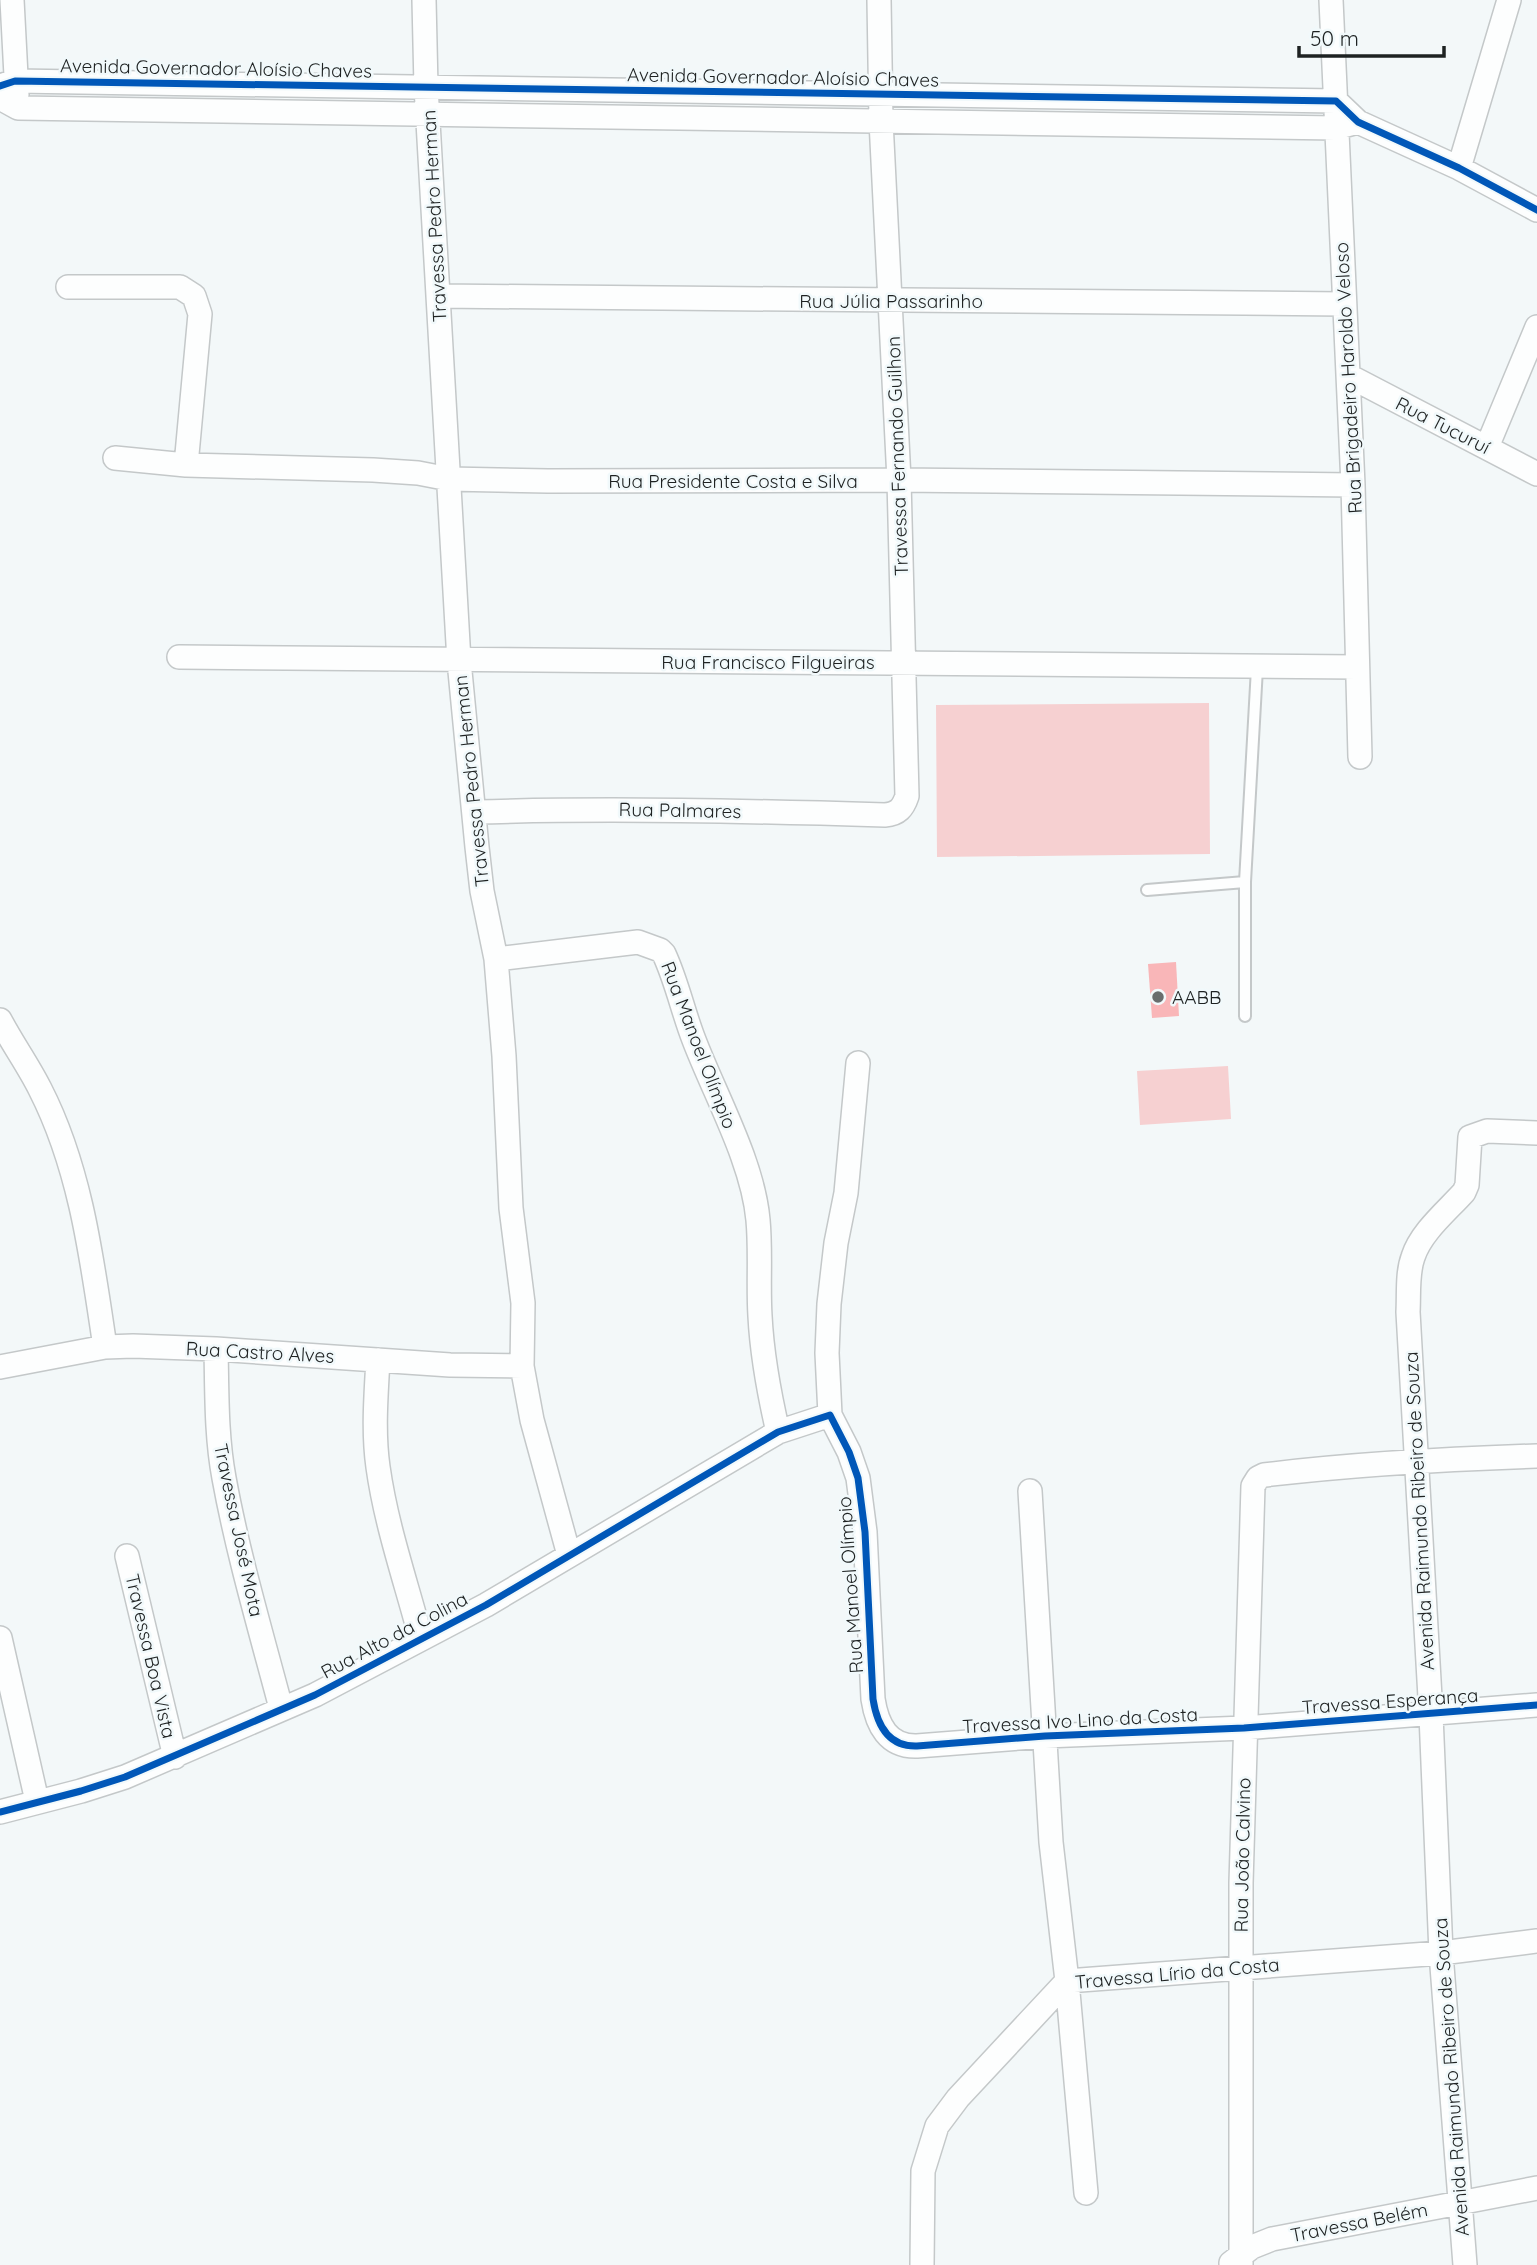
<svg xmlns="http://www.w3.org/2000/svg" width="1537" height="2265" viewBox="0 0 1537 2265" font-family="Quicksand,sans-serif">
<style>
.green{fill:#f6d0d1}
.water{fill:#f9b6b8}
.lines{fill:none;stroke-linecap:round;stroke-linejoin:round}
.lane-casing{stroke:#c4c8c9;stroke-width:14}
.street-casing{stroke:#c4c8c9;stroke-width:26}
.lane{stroke:#fdfefe;stroke-width:10}
.street{stroke:#fdfefe;stroke-width:23}
.cycleway-casing{stroke:#f1f9fb;stroke-width:11}
.cycleway{stroke:#0057b8;stroke-width:7}
.poi-dot{fill:#696d6d;stroke:#f1f9fb;stroke-width:2.5}
.labels{text-anchor:middle;dominant-baseline:central;stroke-width:5;stroke-linejoin:round;paint-order:stroke}
.street-label{font-size:19px;fill:#1e2222;stroke:#f1f9fb}
.poi-label{font-size:19px;fill:#1e2222;stroke:#f1f9fb;text-anchor:start}
</style>
<rect width="100%" height="100%" fill="#f3f8f9"/>
<path class="green" d="M1209,703L1210,854L937,857L936,705Z
M1228,1066L1231,1119L1140,1125L1137,1071Z"/>
<path class="water" d="M1176,962L1179,1016L1152,1018L1148,964Z"/>
<g class="lines">
<g class="lane-casing">
<path id="lane" d="M1147,890L1245,882
M1245,1016V882L1257,668"/>
</g>
<g class="street-casing">
<path id="street" d="M12,0L17,95
M424,0L426,87L459,661L477,847L482,891L496,959L504,1056L511,1208L523,1303L522,1366L532,1420L569,1555
M1331,0L1353,485L1360,757
M0,86L15,81L1336,101L1358,122L1459,168L1537,210
M0,98L18,108L1336,128L1358,122
M1459,168L1509,0
M68,287H180L194,296L200,314L186,465
M438,296L1344,304
M1349,376L1537,474
M1487,447L1537,327
M115,458L186,465L373,470L418,473L449,479L548,481L899,480L1353,485
M179,657L1357,667
M475,812C612,808 748,811 885,815C898,814 903,808 907,796L899,480L881,121L879,0
M496,959L638,942L660,950L664,954C677,982 683,1012 694,1040C715,1095 753,1162 758,1220C761,1252 758,1284 760,1316C762,1356 769,1393 778,1432
M0,1020C12,1043 28,1065 40,1089C81,1169 92,1260 105,1347
M216,1349C217,1392 216,1435 224,1478C238,1555 261,1632 281,1708
M378,1360C376,1395 373,1432 378,1467C386,1525 406,1582 421,1639
M0,1367L105,1347L133,1346L216,1349L450,1365L522,1366
M830,1415L827,1353L829,1304L836,1243L846,1193L858,1063
M1030,1491L1051,1842L1067,1981L1086,2193
M127,1556L175,1757
M0,1638L37,1801
M0,1812L81,1791L125,1777L315,1695L486,1605L778,1432L830,1415L849,1452L858,1478L865,1532L873,1699C877,1725 888,1747 917,1746L1045,1736L1244,1728L1537,1705
M1231,2263L1252,2247L1272,2239L1537,2188
M922,2265L923,2171L937,2126L958,2098L1067,1981L1441,1953L1537,1941
M1241,2265V1883L1253,1486L1258,1478L1264,1475C1355,1464 1445,1459 1537,1456
M1465,2265L1441,1953L1431,1715L1408,1312C1409,1294 1407,1273 1413,1257C1421,1232 1447,1211 1464,1192L1467,1185L1470,1137L1487,1131L1537,1133"/>
</g>
<use href="#lane" class="lane"/>
<use href="#street" class="street"/>
<g class="cycleway-casing">
<path id="cycleway" d="M0,86L15,81L1336,101L1358,122L1459,168L1537,210
M0,1812L81,1791L125,1777L315,1695L486,1605L778,1432L830,1415L849,1452L858,1478L865,1532L873,1699C877,1725 888,1747 917,1746L1045,1736L1244,1728L1537,1705"/>
</g>
<use href="#cycleway" class="cycleway"/>
</g>
<circle class="poi-dot" cx="1158" cy="997" r="7"/>
<g class="labels">
<g class="street-label">
<text transform="translate(216 68) rotate(1)">Avenida Governador Aloísio Chaves</text>
<text transform="translate(783 77) rotate(1)">Avenida Governador Aloísio Chaves</text>
<text transform="translate(434 216) rotate(-93)">Travessa Pedro Herman</text>
<text x="891" y="301">Rua Júlia Passarinho</text>
<text transform="translate(1348 378) rotate(-93)">Rua Brigadeiro Haroldo Veloso</text>
<text transform="translate(1443 425) rotate(27)">Rua Tucuruí</text>
<text transform="translate(897 456) rotate(-92)">Travessa Fernando Guilhon</text>
<text x="733" y="481">Rua Presidente Costa e Silva</text>
<text x="768" y="662">Rua Francisco Filgueiras</text>
<text transform="translate(471 781) rotate(-96)">Travessa Pedro Herman</text>
<text transform="translate(680 810) rotate(1)">Rua Palmares</text>
<text transform="translate(699 1045) rotate(69)">Rua Manoel Olímpio</text>
<text transform="translate(260 1352) rotate(3)">Rua Castro Alves</text>
<text transform="translate(1419 1511) rotate(-93)">Avenida Raimundo Ribeiro de Souza</text>
<text transform="translate(239 1530) rotate(78)">Travessa José Mota</text>
<text transform="translate(850 1585) rotate(-94)">Rua Manoel Olímpio</text>
<text transform="translate(394 1635) rotate(-28)">Rua Alto da Colina</text>
<text transform="translate(151 1656) rotate(77)">Travessa Boa Vista</text>
<text transform="translate(1390 1701) rotate(-4)">Travessa Esperança</text>
<text transform="translate(1080 1720) rotate(-3)">Travessa Ivo Lino da Costa</text>
<text transform="translate(1242 1855) rotate(-89)">Rua João Calvino</text>
<text transform="translate(1177 1973) rotate(-5)">Travessa Lírio da Costa</text>
<text transform="translate(1451 2077) rotate(-94)">Avenida Raimundo Ribeiro de Souza</text>
<text transform="translate(1359 2222) rotate(-11)">Travessa Belém</text>
</g>
<g class="poi-label">
<text x="1172" y="997">AABB</text>
</g>
</g>
<path d="M1299 46v10h145v-10" fill="none" stroke="#1e2222" stroke-width="3.5"/>
<text x="1310" y="46" font-size="21" fill="#1e2222" stroke="#f1f9fb" stroke-width="5" paint-order="stroke">50 m</text>
</svg>
